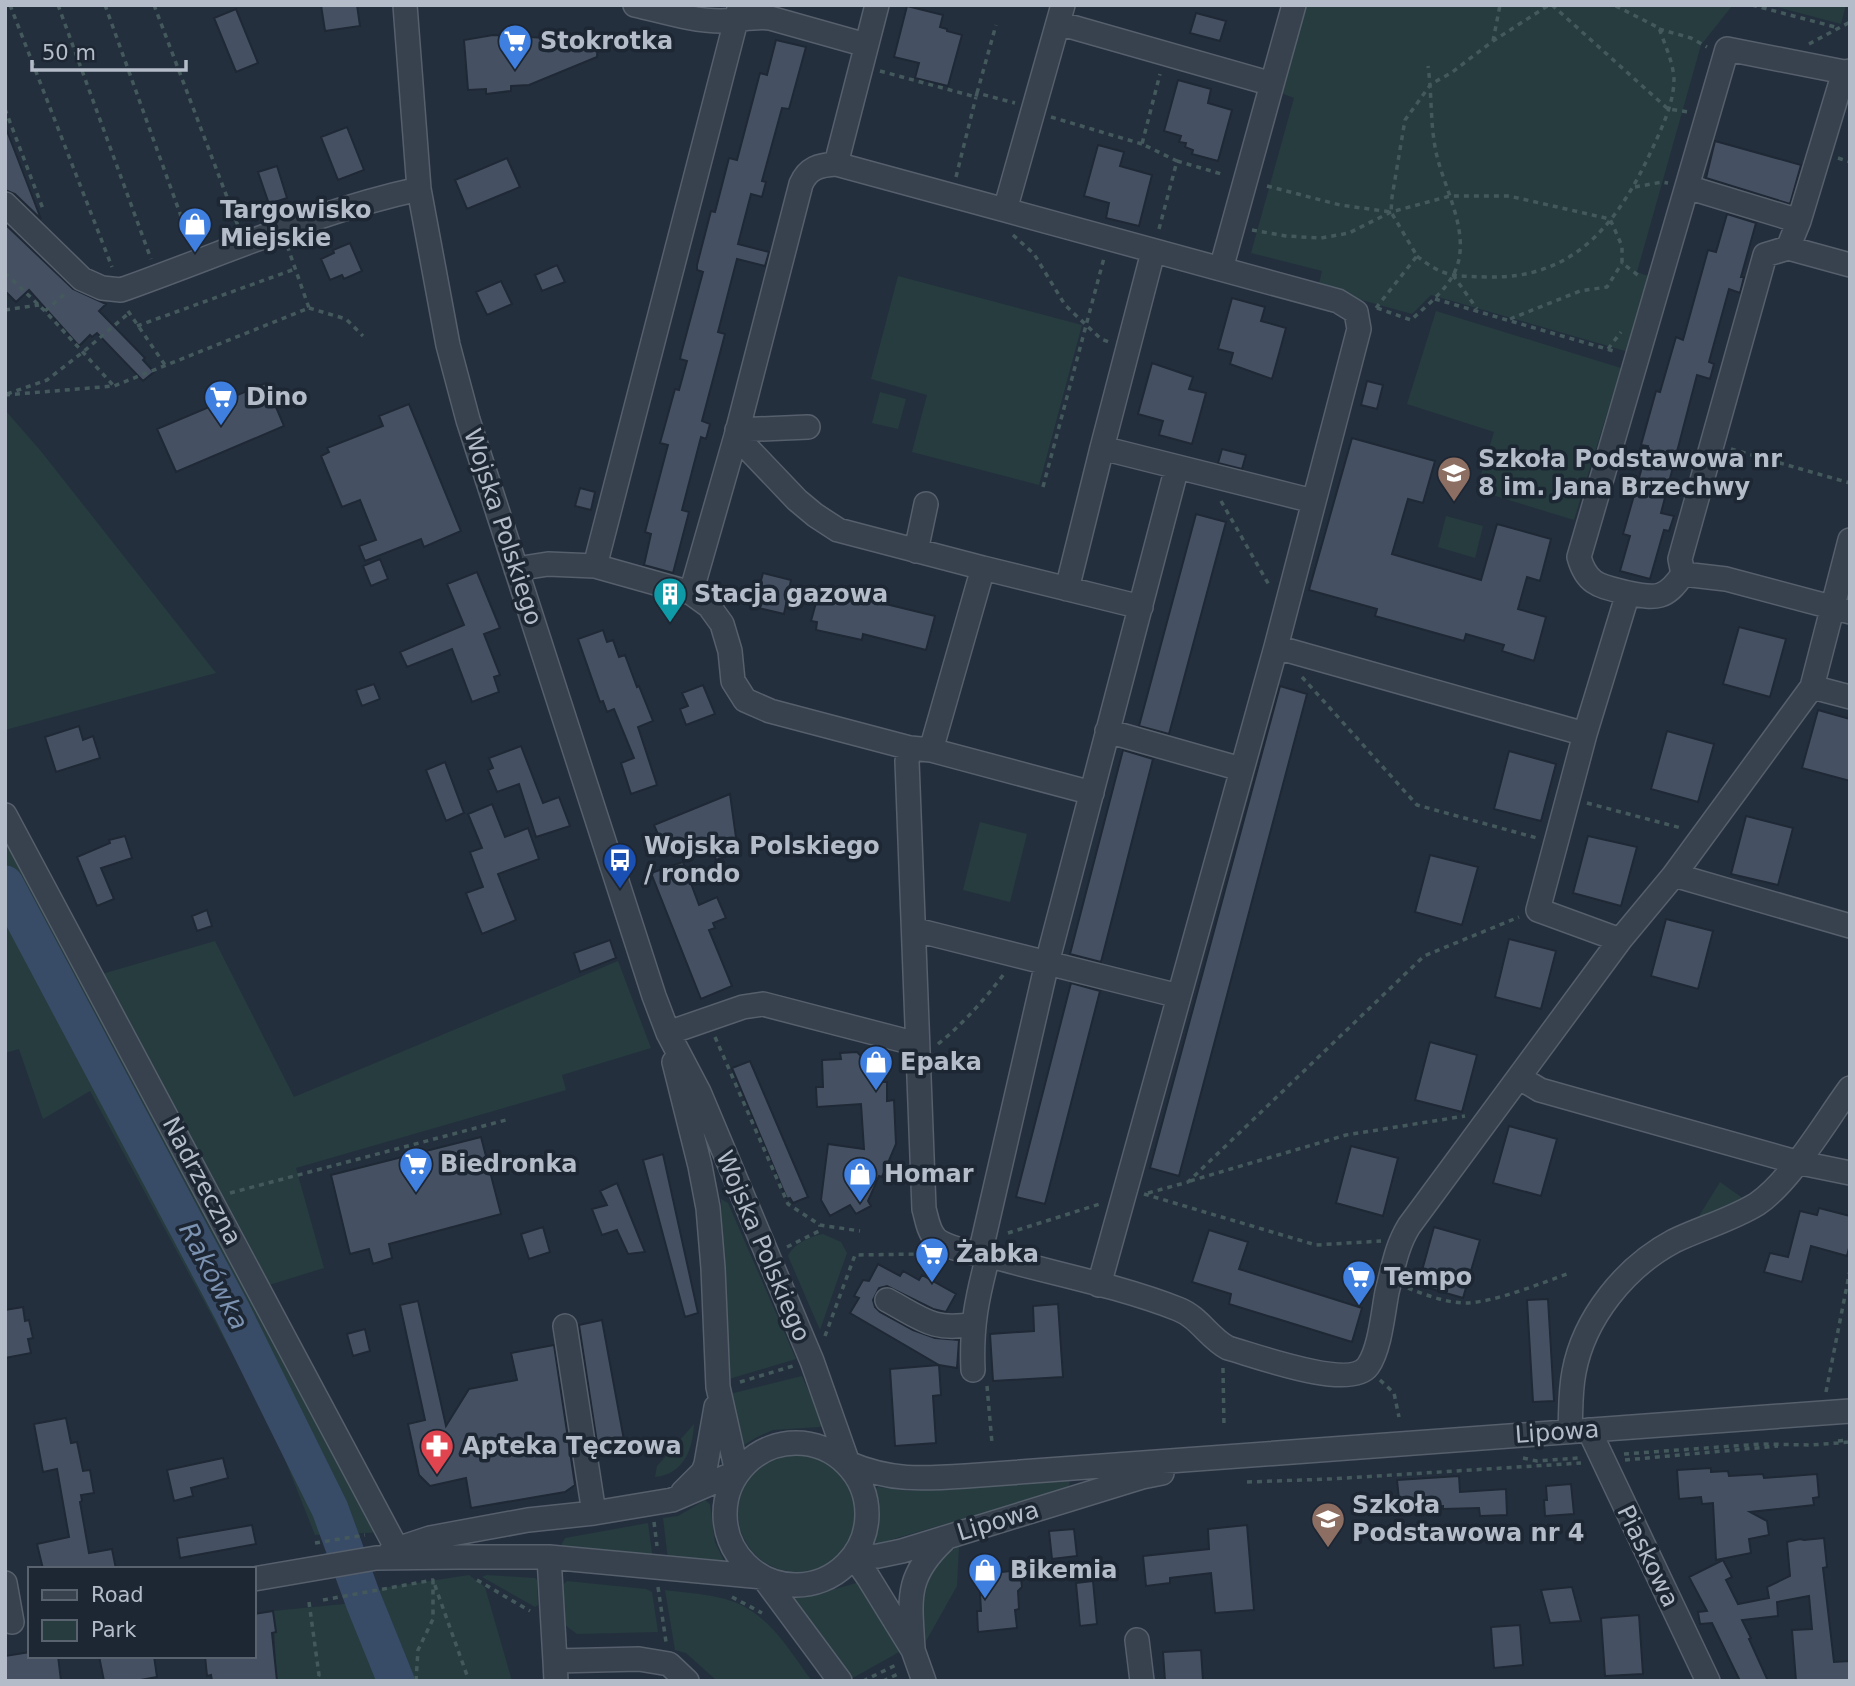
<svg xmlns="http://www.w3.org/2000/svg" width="1855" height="1686" viewBox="0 0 1855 1686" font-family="'DejaVu Sans',sans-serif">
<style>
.green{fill:#263c3f}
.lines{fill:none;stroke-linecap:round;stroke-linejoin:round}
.river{stroke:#394c67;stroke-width:37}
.building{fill:#455162;stroke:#1f2835;stroke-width:2}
.minor-casing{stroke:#565f6c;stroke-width:26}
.path{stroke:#44595c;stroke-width:3.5;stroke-dasharray:5 5;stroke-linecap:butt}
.minor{stroke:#38414e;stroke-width:23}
.labels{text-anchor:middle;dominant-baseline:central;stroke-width:7;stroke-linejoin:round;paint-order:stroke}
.poi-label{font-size:24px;font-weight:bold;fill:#b4bcc9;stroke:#1d2633;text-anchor:start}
.street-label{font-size:24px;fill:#b4bcc9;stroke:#1d2633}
.water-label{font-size:26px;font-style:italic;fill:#7c92b1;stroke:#1d2633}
</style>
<rect width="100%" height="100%" fill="#242f3e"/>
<path class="green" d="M1303,5L1732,6L1701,45L1637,272L1651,277L1629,352L1431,295L1412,314L1318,288L1322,271L1251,253L1294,98L1278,92Z
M1770,5H1846L1841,24Z
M898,276L1082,325L1039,485L912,452L927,395L871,379Z
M1436,311L1621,368L1574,520L1476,490L1494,432L1407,404Z
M880,392L906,399L898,429L872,423Z
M5,410L40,450L216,673L5,730Z
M1446,516L1483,526L1475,558L1438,547Z
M5,797L81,949L102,974L215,941L294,1097L618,961L651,1048L562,1075L566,1090L296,1168L324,1268L269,1285L394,1529L388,1532L315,1535L272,1427L90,1091L43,1119L19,1049L5,1053Z
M980,822L1027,834L1010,902L963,890Z
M1720,1182L1744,1199L1696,1221Z
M721,1199L728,1203L796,1359L729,1379Z
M823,1234L841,1242L847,1253L820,1330L788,1256C793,1244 811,1236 823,1234Z
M802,1376L823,1423L820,1427L773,1430L757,1437L741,1447L730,1394Z
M694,1424C693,1449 684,1474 655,1477L657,1466Z
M738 1513a59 59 0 1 1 118 0a59 59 0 1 1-118 0Z
M1070,1480L1069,1488L873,1545L880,1512L875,1489L878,1487L909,1491Z
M705,1500L710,1504L715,1542L725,1563L668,1560L663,1518L678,1516Z
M648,1523L653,1560L567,1549L561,1545L565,1538Z
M959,1547L957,1586L926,1641C924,1632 920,1623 919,1614C916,1586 932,1556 959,1547Z
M469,1575L485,1587L512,1681H277L273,1611L364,1602L383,1588Z
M487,1575L535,1578L537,1580L538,1605L535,1607L482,1577Z
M567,1581L646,1589L652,1592L658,1632L577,1634L565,1625L563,1585Z
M860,1582L901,1651L851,1679L793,1605V1598L817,1594Z
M665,1590C693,1594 726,1594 750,1610C776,1626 794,1657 812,1681L716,1680L686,1653L675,1650Z"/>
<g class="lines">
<path class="river" d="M5,884L232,1311L330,1509L364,1602L396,1681"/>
</g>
<path class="building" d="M321,5H357L360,26L325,31Z
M907,6L943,15L940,27L947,29V31L962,35L948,86L915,78L919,63L894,57Z
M236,9L258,63L236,72L214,18Z
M1196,13L1226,21L1220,41L1190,33Z
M493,35L598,41L597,57L529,85L511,86V91L486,94V89L468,90L464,40Z
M776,40L806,47L789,109L782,108L762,181L766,182L762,197L751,194L738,244L769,252L765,266L737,259L718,332L725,334L702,421L710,424L706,439L701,437L682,510L689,512L673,573L644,565L651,534L645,532L668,445L660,443L675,389L679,390L687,361L680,359L681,354L703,272L697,270V265L711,211L715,212L729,158L737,160L760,73L767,75Z
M1178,80L1211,89L1208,103L1232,110L1218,161L1192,154L1193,150L1185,147L1186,143L1179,142L1181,136L1164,131Z
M347,127L364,170L338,180L321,137Z
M5,131H7L41,219L15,194L5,190Z
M1715,141L1801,165L1790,204L1706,178Z
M1098,145L1124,152L1120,166L1152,175L1139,226L1106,218L1109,203L1084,196Z
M507,158L520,187L467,209L455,180Z
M277,166L287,198L269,204L258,172Z
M1727,214L1756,223L1741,277H1744L1740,293L1729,289L1709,362L1714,364L1710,379L1697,375L1661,513L1674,516L1669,531L1664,530L1650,579L1620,571L1630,536L1623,534L1648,446L1641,445L1656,391L1660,392L1676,337L1683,340L1708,250L1716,252Z
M5,224L73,289L106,304L99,311L145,358L143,360L154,372L143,381L97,333L92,337L90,335L79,346L29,290L16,302L5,291Z
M350,243L362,271L344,279L342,275L330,280L321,259L334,253L333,250Z
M557,265L565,282L542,291L535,275Z
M501,281L512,304L487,315L476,292Z
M1232,298L1265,307L1261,321L1286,328L1272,379L1230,364L1233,353L1218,349Z
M1152,363L1193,377L1189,389L1206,393L1192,444L1159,435L1163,421L1138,414Z
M1367,381L1383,385L1377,409L1361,405Z
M266,383L284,426L176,472L157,429Z
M409,404L461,531L424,547L421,539L365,561L359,546L376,540L360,500L342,507L321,456L329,452L327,448L383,426L379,416Z
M1352,438L1435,461L1423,503L1408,499L1392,554L1481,580L1497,524L1551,539L1540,581L1527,577L1518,609L1546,617L1534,661L1502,651L1504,645L1466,634L1464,641L1375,616L1377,609L1309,590Z
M1222,449L1246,455L1242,469L1218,463Z
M580,488L595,492L591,510L575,506Z
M1196,514L1226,522L1169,734L1139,726Z
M380,559L388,579L371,586L363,566Z
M477,572L500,628L484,634L500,675L494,677L499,692L472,702L452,649L407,667L400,652L464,625L447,584Z
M763,573L791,580L784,614L754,607Z
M820,588L935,616L926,650L863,634L862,640L816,630L817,622L811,621Z
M1739,627L1786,639L1770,697L1723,684Z
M603,630L607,642L613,640L619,657L625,655L637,687L639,686L653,721L638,727L657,785L631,794L621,763L634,758L614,709L607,712L603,701L600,702L578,639Z
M374,684L380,699L362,706L356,690Z
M703,685L715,714L686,725L680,709L688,706L682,693Z
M1280,686L1307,694L1179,1176L1150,1168Z
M1818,710L1850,719V781L1802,768Z
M79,726L83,740L93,736L100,758L56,772L45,737Z
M1667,731L1714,744L1698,802L1651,789Z
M521,746L543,803L559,797L570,826L536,837L519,784L497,792L488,770L493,768L489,758Z
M1123,750L1153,759L1101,962L1070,954Z
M1509,751L1556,764L1541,821L1494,809Z
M445,762L464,813L446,821L426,770Z
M730,794L738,852L716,860L708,839L667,856L654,825Z
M492,804L505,837L528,828L539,859L498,874L516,920L482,934L466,893L483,887L470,852L482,848L468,814Z
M1746,816L1793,828L1778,885L1731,874Z
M125,836L132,858L101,868L114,899L97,906L77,857L110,843L109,840Z
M1588,836L1637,847L1621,906L1573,893Z
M1430,855L1478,867L1462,925L1415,912Z
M683,862L699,905L717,897L726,918L713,923L715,928L709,930L732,986L701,999L651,873Z
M207,910L212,926L197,931L192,916Z
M1666,919L1713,931L1698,989L1651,976Z
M1509,939L1556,951L1541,1009L1495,997Z
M610,940L616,958L580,972L574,953Z
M1071,983L1100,991L1045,1204L1016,1197Z
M1430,1042L1477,1055L1462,1112L1415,1100Z
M857,1052L863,1058L880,1057L881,1082H887V1101L894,1100L896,1144L882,1177L879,1176L868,1201L871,1206L856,1214L850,1205L830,1216L821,1200L828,1144L864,1149L861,1104L817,1107L816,1087H823L822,1060L841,1059L840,1053Z
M750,1061L808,1197L793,1203L790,1198L787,1199L732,1068Z
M1509,1126L1557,1139L1541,1196L1493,1183Z
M481,1137L501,1214L389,1244L392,1258L373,1264L369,1249L350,1254L331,1175Z
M1351,1146L1398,1158L1383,1216L1336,1203Z
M663,1154L698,1313L685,1317L643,1160Z
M617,1183L645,1252L628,1254L617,1230L602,1235L592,1209L607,1205L600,1191Z
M1819,1208L1850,1216V1244L1847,1256L1811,1246L1802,1282L1764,1272L1770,1253L1788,1257L1800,1211L1817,1215Z
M543,1227L550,1252L529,1259L521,1234Z
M1434,1227L1480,1240L1463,1298L1418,1285Z
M1209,1230L1248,1242L1239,1269L1362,1308L1352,1342L1229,1304L1231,1294L1192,1282Z
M878,1264L900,1276L903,1271L919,1280L922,1275L956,1294L946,1312L933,1309L887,1286L879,1288L873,1300L875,1307L880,1312L913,1330L935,1338L959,1340L957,1368L939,1365L850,1313L859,1298L854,1296L863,1280L869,1281Z
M1548,1299L1554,1401L1533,1402L1527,1300Z
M418,1301L446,1426L469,1389L517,1380L511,1353L554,1345L575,1485L565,1492L471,1508L466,1478L430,1486L419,1475L408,1424L425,1420L400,1305Z
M1058,1304L1063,1377L993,1381L990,1334L1034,1331L1033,1306Z
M23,1307L25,1321L29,1320L33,1338L28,1339L31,1353L5,1358V1310Z
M602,1320L626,1451L599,1456L579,1325Z
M365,1329L370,1351L353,1356L347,1334Z
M939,1365L941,1395L933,1396L936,1443L895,1446L890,1369Z
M66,1418L71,1443L77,1442L83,1471L90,1470L94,1493L81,1495L82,1501L80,1502L89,1553L112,1549L116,1569H43L37,1544L69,1537L57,1469L43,1472L34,1424Z
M223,1458L228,1478L191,1488L193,1496L174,1501L167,1470Z
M1711,1468V1472L1728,1471L1729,1476L1763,1474L1764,1478L1817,1474L1819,1497L1813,1498L1814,1505L1750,1512L1767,1521L1769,1535L1749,1539L1751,1553L1716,1560L1713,1503L1702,1504L1701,1497L1679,1499L1677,1470Z
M1459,1476L1460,1492L1506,1489L1507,1515L1480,1516L1479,1508L1443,1509V1506L1400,1509L1397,1480Z
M1571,1484L1574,1514L1545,1516L1544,1500H1547L1546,1486Z
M252,1525L256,1544L180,1558L177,1538Z
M1247,1525L1254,1610L1215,1613L1211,1573L1170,1578V1583L1146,1586L1143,1556L1209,1549L1208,1529Z
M1074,1529L1077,1556L1052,1559L1049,1531Z
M1824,1538L1827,1567L1823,1568L1834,1662L1850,1661V1681H1796L1792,1630L1812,1629L1809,1596L1777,1602L1778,1616L1742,1620L1751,1638L1749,1639L1768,1681H1740L1712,1623L1700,1624L1698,1612L1707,1611L1689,1577L1723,1560L1732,1577L1726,1580L1738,1604L1769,1598L1767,1587L1790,1576L1787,1542L1800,1539L1804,1540Z
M1020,1570L1022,1587L1018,1591L1019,1609L1015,1610L1017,1628L978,1632L977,1611H981L980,1593H984L983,1574Z
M1093,1581L1097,1624L1080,1626L1076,1583Z
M1572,1587L1581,1621L1550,1623L1541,1590Z
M273,1611L276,1632L272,1633L277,1681H212L211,1675L207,1676L205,1656H254V1614Z
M1639,1615L1643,1674L1605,1676L1601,1618Z
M1520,1625L1523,1665L1494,1668L1491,1627Z
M1201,1650L1203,1681H1165L1163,1652Z
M30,1652V1656H58L61,1681H5V1656Z
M99,1656H154L157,1677L135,1681H104Z"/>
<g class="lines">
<g class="minor-casing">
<path id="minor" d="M405,5L419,189L448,345L468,420L654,996L668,1033L699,1092L812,1361L848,1463
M635,5C662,11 693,21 721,21C738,21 753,16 770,18L866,45
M1063,5L1005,210L1338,301L1356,312L1359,329L1276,647L1099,1285
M1058,23L1272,84L1221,269
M1272,84L1294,5
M836,164L1005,210
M1687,187L1799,221
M5,204L82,279L102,288L121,290C220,255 317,211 419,189
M1788,248L1799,221L1844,72
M1153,252L1102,448L1313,501
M737,430L808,427
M736,436L797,500L815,515L838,530L983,568
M916,551L926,504
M595,566L740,5
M516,569L548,564L595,566L691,593L709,606L722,624L730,651L733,681L745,700L770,711L910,748L931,750L1092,793
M1683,574L1680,559L1765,255L1788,248L1850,265
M1067,589L1102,448
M691,593L736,436L801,184C808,168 819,165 836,164L877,5
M1628,593C1601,586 1587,586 1579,557L1727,49L1844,72L1850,71
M1276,647L1585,734
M1812,687L1850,697
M1107,731L1241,769
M910,748L907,761C914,910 917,1060 924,1209C927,1219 928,1231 936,1239C948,1250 986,1255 1002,1259C1060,1275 1122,1287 1178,1309C1199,1317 1209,1338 1228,1348C1254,1355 1350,1391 1368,1366C1380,1349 1383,1313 1387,1292C1393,1269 1396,1247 1409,1226L1620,940L1674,875L1812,687L1850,540
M931,750L983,568L1141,607
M5,815L397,1549
M1674,875L1850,926
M916,930L1179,996
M1620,940L1538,910L1585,734L1628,593C1657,599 1666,599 1683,574L1726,579L1850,612
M668,1033L743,1007L763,1004L917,1044
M674,1062L700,1166L708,1208L713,1268L718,1387L737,1472
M1520,1078L1540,1090L1796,1162L1850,1173
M980,1254L1047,963L1177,467
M887,1300C921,1318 933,1332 973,1324
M565,1326L594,1513
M973,1370C971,1326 977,1298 988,1256
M1589,1430L1708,1681
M1570,1431C1571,1412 1570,1392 1574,1372C1584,1318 1625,1267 1674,1241C1701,1228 1731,1220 1757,1204C1791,1181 1825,1122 1850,1088
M725 1514a71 71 0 1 1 142 0a71 71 0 1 1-142 0Z
M848,1463C890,1481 922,1479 966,1476L1850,1411
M683,1492L703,1472L706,1464L716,1407
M391,1551L430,1538L528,1520L594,1513L672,1500L737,1472
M549,1557L555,1661
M854,1557L878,1556L902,1551L1142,1477L1162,1473
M854,1557L868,1577L913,1650L924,1681
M763,1577L840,1681
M254,1579L376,1558L459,1557H549L763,1577
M5,1583L12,1622
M1137,1640L1142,1681
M913,1648C910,1598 905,1577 944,1540
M556,1681L555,1661L639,1659L669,1664L687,1681"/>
</g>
<path class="path" d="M10,5L112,267
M58,5L151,259
M105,5L191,244
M154,5L238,226
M1552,5L1668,109L1689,112
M1752,5L1839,28
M1659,29L1691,38L1707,47
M1493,41L1500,5
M1809,44L1850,22
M880,71L976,97L977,93L1015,103
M977,93L996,25
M5,109L43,209
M1051,117L1142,144
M1838,158L1850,162
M1177,161L1225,175
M956,177L976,97
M1267,186L1340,205L1391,212
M1635,187L1662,182L1668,183
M1159,229L1177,161L1142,144L1160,74
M1252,230L1286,236L1321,238L1349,233L1391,212L1450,196H1509L1610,219L1622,246V263L1639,276
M1013,235L1034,254L1065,305L1101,339L1109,342
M1417,256C1443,277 1453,276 1486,277C1577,280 1620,220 1654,145C1663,125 1674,102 1674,79C1673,62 1665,45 1659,28L1614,5
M5,273L45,311L113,385
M1453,275L1477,309
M1435,299L1617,352
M309,308L346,319L363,336
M1376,308L1417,256L1391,212L1392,197L1405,120L1431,84L1451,73L1493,41L1549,5
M1377,308L1411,320C1425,307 1442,294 1452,277C1475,239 1444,190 1436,152C1430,123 1432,94 1428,66
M5,310L39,305
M45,311L67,292
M128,311L165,365
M1510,319L1580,291L1607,287L1622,263
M137,326L295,269
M1608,349L1621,332
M7,394L47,380L83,352L129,313
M5,395L114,386L309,308L288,248
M1731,449L1850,483
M1043,487L1104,258
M1221,501L1269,585
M1302,677L1417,805L1537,838
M1587,803L1681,828
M715,1037L788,1204L820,1225L860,1231
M938,1044C964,1023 984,1000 1004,974
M1190,1181L1346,1135L1465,1116
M230,1193L506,1120
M1148,1193L1188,1182L1424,956L1519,917
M1144,1194L1316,1245L1381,1241
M1008,1233L1100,1204
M787,1247L819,1231L820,1225
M1408,1288C1426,1295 1446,1303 1466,1303C1496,1302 1541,1283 1570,1273
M825,1336L855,1255L922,1254
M1223,1368L1224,1428
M1380,1380L1394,1393L1399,1417
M740,1382L793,1366
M987,1386L992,1443
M1826,1392L1850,1270
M1838,1441L1850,1440
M1624,1454L1761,1444L1811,1445L1850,1442
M1523,1458L1537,1461L1578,1458
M1625,1460L1778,1446
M1247,1482L1330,1479L1581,1463
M654,1522L657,1546
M315,1543L365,1535
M477,1580L530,1611
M658,1587L666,1642
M732,1597L762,1613
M323,1600L433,1580
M309,1602L319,1675L316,1681
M416,1681L418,1650L433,1619V1580L469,1681
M863,1681L896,1665
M883,1681L900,1673"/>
<use href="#minor" class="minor"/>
</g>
<defs>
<g id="supermarket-pin" transform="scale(1.75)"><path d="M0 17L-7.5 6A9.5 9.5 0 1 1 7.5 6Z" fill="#3f7fe0" stroke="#1d2633"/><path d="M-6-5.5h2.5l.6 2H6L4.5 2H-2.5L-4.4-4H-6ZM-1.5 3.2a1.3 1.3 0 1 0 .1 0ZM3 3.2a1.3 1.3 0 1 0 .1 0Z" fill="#fff"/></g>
<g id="shop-pin" transform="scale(1.75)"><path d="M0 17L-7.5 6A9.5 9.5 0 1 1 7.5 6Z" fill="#3f7fe0" stroke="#1d2633"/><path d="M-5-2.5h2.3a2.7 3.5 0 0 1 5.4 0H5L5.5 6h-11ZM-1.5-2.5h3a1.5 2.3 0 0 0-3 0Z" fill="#fff"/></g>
<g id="school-pin" transform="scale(1.75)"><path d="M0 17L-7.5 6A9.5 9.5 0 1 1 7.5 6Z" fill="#8d6e63" stroke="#1d2633"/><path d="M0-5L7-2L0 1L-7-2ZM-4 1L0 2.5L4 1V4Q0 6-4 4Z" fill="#fff"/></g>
<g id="building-pin" transform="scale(1.75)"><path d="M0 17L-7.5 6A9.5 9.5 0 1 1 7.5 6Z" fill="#0f9aa8" stroke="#1d2633"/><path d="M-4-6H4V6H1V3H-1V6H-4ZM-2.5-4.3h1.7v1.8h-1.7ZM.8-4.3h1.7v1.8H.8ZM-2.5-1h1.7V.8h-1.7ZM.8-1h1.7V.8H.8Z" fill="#fff"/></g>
<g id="bus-pin" transform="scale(1.75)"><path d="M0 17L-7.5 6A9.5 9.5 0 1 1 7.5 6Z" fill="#1a4fb4" stroke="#1d2633"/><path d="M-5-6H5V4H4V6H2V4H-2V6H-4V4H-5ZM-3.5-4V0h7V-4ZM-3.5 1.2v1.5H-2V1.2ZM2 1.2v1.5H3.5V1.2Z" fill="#fff"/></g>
<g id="pharmacy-pin" transform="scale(1.75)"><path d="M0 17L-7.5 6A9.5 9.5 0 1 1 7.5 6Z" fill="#e0444e" stroke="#1d2633"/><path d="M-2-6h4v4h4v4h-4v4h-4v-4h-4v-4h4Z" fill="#fff"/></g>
</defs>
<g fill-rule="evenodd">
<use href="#supermarket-pin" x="515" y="41"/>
<use href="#shop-pin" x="195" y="224"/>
<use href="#supermarket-pin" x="221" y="397"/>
<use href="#school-pin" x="1454" y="473"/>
<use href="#building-pin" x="670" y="594"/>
<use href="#bus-pin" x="620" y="860"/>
<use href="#shop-pin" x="876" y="1062"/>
<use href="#supermarket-pin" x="416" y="1164"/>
<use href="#shop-pin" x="860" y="1174"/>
<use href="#supermarket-pin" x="932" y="1254"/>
<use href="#supermarket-pin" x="1359" y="1277"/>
<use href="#pharmacy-pin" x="437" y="1446"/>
<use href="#school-pin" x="1328" y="1519"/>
<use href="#shop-pin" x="985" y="1570"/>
</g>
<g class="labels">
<g class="poi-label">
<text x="540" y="41">Stokrotka</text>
<text x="220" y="210">Targowisko<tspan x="220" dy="28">Miejskie</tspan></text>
<text x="246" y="397">Dino</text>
<text x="1478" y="459">Szkoła Podstawowa nr<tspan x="1478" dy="28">8 im. Jana Brzechwy</tspan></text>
<text x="694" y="594">Stacja gazowa</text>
<text x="644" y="846">Wojska Polskiego<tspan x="644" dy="28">/ rondo</tspan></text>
<text x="900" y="1062">Epaka</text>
<text x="440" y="1164">Biedronka</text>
<text x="884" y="1174">Homar</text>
<text x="956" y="1254">Żabka</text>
<text x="1384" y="1277">Tempo</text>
<text x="462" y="1446">Apteka Tęczowa</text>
<text x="1352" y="1505">Szkoła<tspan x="1352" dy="28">Podstawowa nr 4</tspan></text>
<text x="1010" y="1570">Bikemia</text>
</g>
<g class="street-label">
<text transform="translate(503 527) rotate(72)">Wojska Polskiego</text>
<text transform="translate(202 1181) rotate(62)">Nadrzeczna</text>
<text transform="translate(763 1246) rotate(67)">Wojska Polskiego</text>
<text transform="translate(1557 1432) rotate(-4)">Lipowa</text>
<text transform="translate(998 1521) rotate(-17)">Lipowa</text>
<text transform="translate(1648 1556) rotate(64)">Piaskowa</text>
</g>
<g class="water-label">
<text transform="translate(214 1276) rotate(62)">Rakówka</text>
</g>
</g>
<rect width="1855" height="1686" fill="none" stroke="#b4bcc9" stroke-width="14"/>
<rect x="28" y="1567" width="228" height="91" fill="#1d2633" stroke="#59626f" stroke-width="2"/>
<rect x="42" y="1590" width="35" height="10" fill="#38414e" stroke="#59626f" stroke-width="2"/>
<text x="91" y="1602" font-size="21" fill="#b4bcc9">Road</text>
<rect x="42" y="1620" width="35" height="21" fill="#263c3f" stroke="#59626f" stroke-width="2"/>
<text x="91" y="1637" font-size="21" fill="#b4bcc9">Park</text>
<path d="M32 60v10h154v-10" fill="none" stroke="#b4bcc9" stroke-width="3.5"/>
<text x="42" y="60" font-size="21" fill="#b4bcc9" stroke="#1d2633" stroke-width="5" paint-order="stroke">50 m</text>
</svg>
